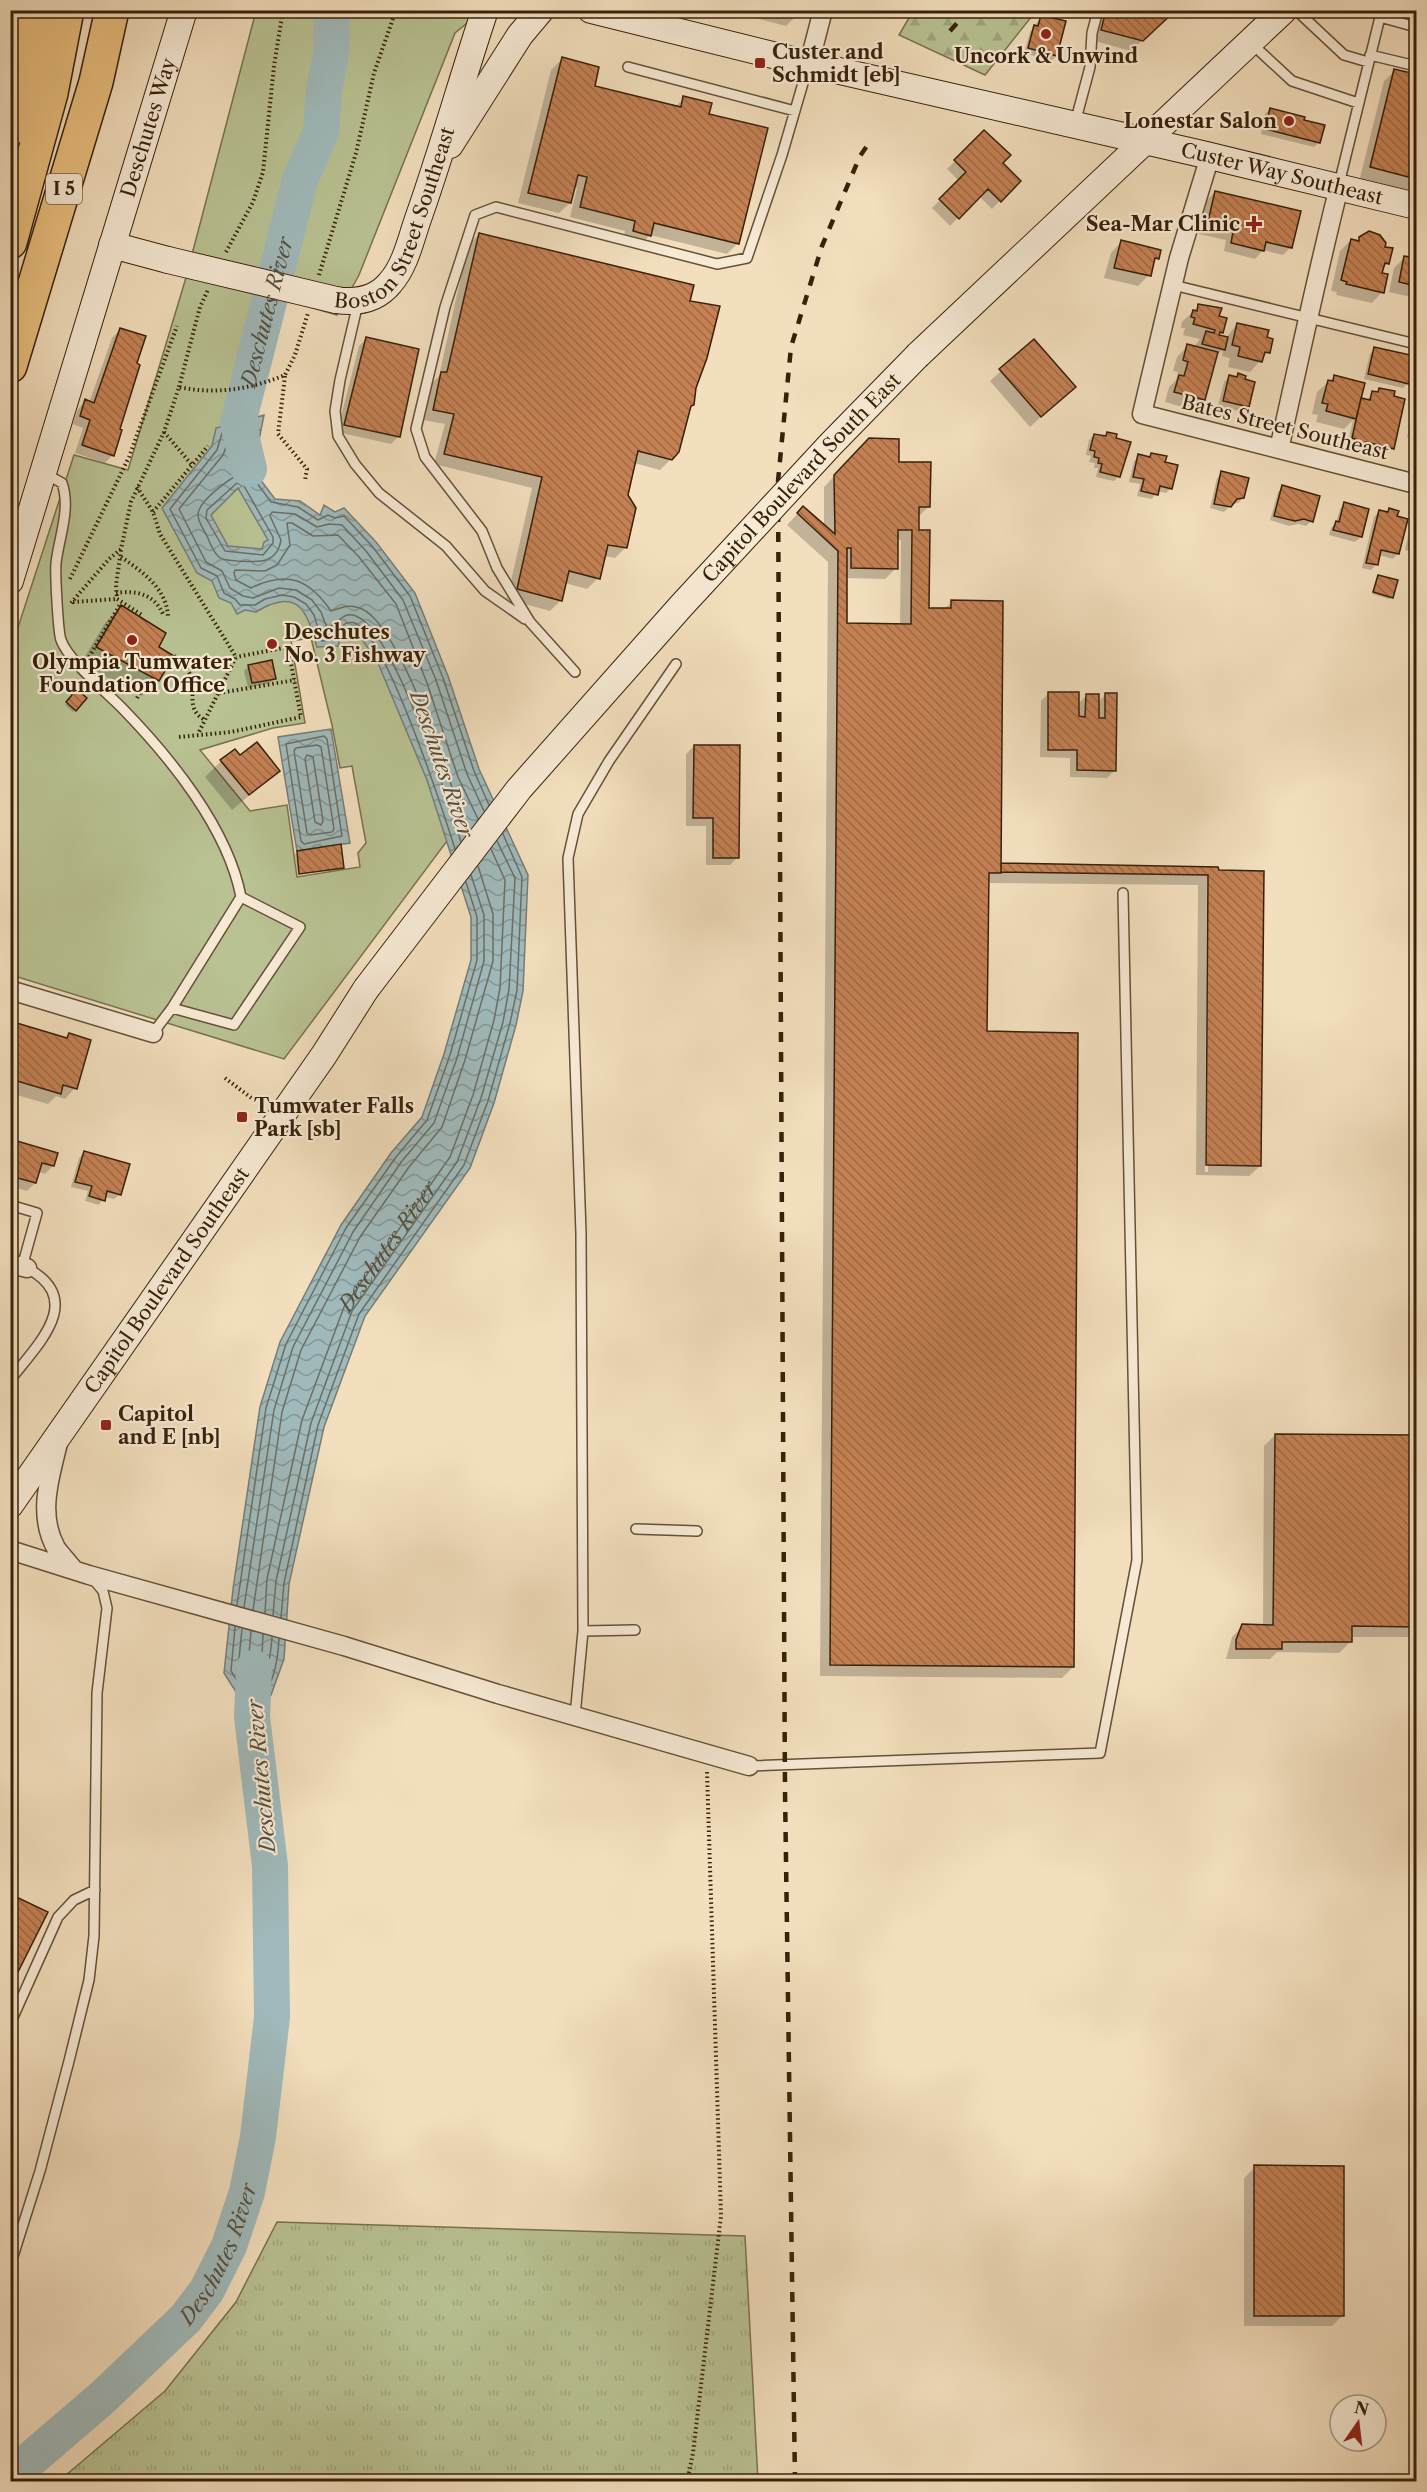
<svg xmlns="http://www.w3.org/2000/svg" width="1427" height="2492" viewBox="0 0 1427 2492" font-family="'Libre Caslon Text',serif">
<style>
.grass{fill:url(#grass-tufts);stroke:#78724e;stroke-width:1.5}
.forest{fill:url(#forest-firs);stroke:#78724e;stroke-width:1.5}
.park{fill:#b9c293;stroke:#78724e;stroke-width:1.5;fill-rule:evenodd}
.water{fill:url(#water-waves);stroke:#767d75;stroke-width:1.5;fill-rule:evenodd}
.shadow{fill:#0003;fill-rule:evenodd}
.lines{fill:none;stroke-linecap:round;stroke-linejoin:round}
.shore{stroke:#6c6e63;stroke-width:1.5}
.river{stroke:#a0babc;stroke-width:36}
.building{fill:url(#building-back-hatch);stroke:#37210a;stroke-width:1.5;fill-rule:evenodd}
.lane-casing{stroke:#665037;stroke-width:12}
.street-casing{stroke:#665037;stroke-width:21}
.secondary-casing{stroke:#37210a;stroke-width:28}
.highway-casing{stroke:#37210a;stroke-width:36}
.path{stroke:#37210a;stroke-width:4;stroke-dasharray:1.5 3;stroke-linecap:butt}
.lane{stroke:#f7ead5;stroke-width:9}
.street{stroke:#f7ead5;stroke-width:18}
.secondary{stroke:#f7ead5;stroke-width:26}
.highway{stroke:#eac07f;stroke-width:33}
.rail{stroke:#37210a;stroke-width:4.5;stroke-dasharray:10 10;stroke-linecap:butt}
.secondary-bridge-casing{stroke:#37210a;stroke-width:28;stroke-linecap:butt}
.secondary-bridge{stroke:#f7ead5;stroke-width:26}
.poi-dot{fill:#8f2418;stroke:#f7ead5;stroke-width:2}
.labels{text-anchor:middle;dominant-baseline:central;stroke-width:4.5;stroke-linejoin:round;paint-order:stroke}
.shield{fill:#f7ead5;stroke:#715d47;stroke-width:1.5}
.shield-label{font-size:18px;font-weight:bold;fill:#37210a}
.poi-label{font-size:20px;font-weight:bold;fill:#37210a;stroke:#f7ead5;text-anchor:start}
.street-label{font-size:20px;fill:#37210a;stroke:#f7ead5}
.water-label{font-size:21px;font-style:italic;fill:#564f3f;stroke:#f7ead5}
</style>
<defs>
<pattern id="grass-tufts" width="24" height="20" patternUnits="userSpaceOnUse" patternTransform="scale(1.5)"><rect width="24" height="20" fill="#b9c293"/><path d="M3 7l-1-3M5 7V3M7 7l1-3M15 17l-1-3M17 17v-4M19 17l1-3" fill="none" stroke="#a0a67d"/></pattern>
<pattern id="forest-firs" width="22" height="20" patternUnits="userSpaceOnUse" patternTransform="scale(1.5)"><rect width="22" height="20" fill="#b9c293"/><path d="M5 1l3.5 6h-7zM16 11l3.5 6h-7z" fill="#a0a67d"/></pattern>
<pattern id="water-waves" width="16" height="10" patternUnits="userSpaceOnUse" patternTransform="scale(1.5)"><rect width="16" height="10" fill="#a0babc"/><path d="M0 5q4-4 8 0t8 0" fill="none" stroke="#839797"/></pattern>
<pattern id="building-back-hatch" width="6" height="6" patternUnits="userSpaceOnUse" patternTransform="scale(1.5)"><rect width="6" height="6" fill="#c58154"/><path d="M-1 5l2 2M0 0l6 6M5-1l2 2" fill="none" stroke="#a16944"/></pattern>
</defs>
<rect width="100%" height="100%" fill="#f3dfbe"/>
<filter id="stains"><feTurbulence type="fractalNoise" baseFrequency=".00333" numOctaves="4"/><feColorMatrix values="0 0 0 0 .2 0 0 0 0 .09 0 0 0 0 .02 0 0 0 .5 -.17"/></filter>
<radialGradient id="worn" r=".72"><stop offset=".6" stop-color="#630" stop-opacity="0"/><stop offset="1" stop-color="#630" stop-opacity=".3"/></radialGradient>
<path class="grass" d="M277,2222L745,2236L758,2481H59L165,2391L236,2302Z"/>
<path class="forest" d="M913,11V10L1036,11L985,75L899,35Z"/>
<path class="park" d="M256,11H482L455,33L359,275L337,315L272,296L256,347L238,422L250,474L368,601L462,821L284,1059L11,975V649L74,455L128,470L185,281ZM311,638L332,725L340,768L352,766L366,843L358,853L360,867L297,877L287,805L250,811L200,750L273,728L305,723L291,641Z"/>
<path class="water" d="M264,415L253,470L275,499L300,501L320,515L324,505L335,512L344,508L376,542L415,593L448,676L479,769L528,875L523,991L516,1025L494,1103L470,1168L365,1316L324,1427L289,1584L284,1659L271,1695L252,1717L224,1673L233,1589L260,1407L280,1342L341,1225L391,1153L422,1117L444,1054L471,960V917L427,780L378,663L360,636L353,629H347L341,636L338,646L317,647C307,611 298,586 256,612L245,610L237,614L231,603L219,598L212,581L197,573L162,508L212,446L216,428ZM238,488L268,540L264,542L262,549L228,546L211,515Z
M331,729L350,843L297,851L278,737Z"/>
<path class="shadow" d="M725,10H798L797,15L786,26Z
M1098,10H1175L1131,51L1091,40Z
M1042,16L1056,56L1051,61L1024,53L1030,32Z
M562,59L593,87L675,107L684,98L708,115L737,244L727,254L650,235L639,246L623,242L625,231L570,217L577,188L574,187L570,203L559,213L518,203L551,70Z
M1395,71L1416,76V192L1360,178L1384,81Z
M1270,109L1303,122L1319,142L1314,147L1261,134L1265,114Z
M984,132L1000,163L1019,181L992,209L979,196L950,226L932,208L959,181L947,169Z
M1215,192L1291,247L1283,255L1263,250L1255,259L1224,251L1226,240L1199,234L1207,200Z
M479,234L689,302L688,408L671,459L660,470L634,463L626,495V547L615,558L604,556L598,578L587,589L565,583L561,600L550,611L507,599L532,488L434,464L445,424L423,420L430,385L439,376L468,245Z
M1360,238L1384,248L1388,263L1382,269V292L1372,303L1336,295L1337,292L1331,291L1340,251L1351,240L1357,242Z
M1121,242L1157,258L1152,263L1149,275L1138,286L1104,278L1111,253Z
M1405,257L1416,259V298L1389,292L1394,268Z
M1199,306L1218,317L1222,332L1217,336L1226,338L1237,324L1266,338L1268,352L1250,372L1228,367L1230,358L1222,356L1223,349L1214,358L1203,399L1193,410L1165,402L1169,387L1176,380L1178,372L1173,371L1177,357L1188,346L1194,347L1200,339L1183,335L1185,328H1181L1182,322Z
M120,330L118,429L113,455L105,463L75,453L83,428L73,424L78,409L86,401L89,403L112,338Z
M367,338L399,436L391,444L337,432L359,346Z
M1034,341L1063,397L1030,427L990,381Z
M1375,349L1408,383L1403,388L1364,379L1370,354Z
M1238,375L1243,381L1247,407L1242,412L1218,406L1224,382L1229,377L1235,378Z
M1334,377L1358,402L1367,401L1373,392L1376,393L1380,389L1392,448L1387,453L1362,447L1359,450L1350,448L1351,443H1348L1353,420L1344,429L1316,422L1318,415L1312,414L1317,392Z
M1416,409V443L1411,442V438L1407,437L1412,413Z
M1108,433L1119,476L1114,481L1096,477L1098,468H1094L1095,463L1089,462L1091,456L1086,455L1089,440L1094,435L1104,437Z
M858,451L898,463L929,506L917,518L928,609H944L952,602L999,865L1217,869L1260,1166L1249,1176L1196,1175L1198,885L987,883L986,1033L1073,1667L1062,1678L820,1676L828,562L787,525L803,508L824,527V487ZM896,540H901L900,625H845L846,578L885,579L896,568ZM1207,880H1210L1208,1172H1205Z
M1152,454L1164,464L1171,488L1166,493L1157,491L1152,499L1137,496L1140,484L1129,482L1134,461L1139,456L1148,458Z
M1222,473L1243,498L1238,503L1232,504L1224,512L1210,508L1217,478Z
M1283,487L1311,521L1306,526L1298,524L1289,526L1270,520L1278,492Z
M1345,504L1368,510L1361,537L1355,542L1329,535L1331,528L1336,523L1340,509Z
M1390,510L1396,517L1398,553L1393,559L1379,555L1376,565L1371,570L1362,568L1374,517L1379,512L1386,513Z
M1415,521L1416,522V553L1405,550L1410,526Z
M1378,577L1391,597L1389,599L1372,594Z
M121,607L157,648L158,680L142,696L81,663L105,623Z
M249,666L275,678L270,683L248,688L244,671Z
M77,691L85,698L73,712L65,705Z
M1049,693L1078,704L1086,696L1097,703L1106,694L1115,770L1107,778L1070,777V758L1040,757L1041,701Z
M694,746L738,857L730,865H706V826H686V754Z
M221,761L278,771L232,810L205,777Z
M297,853L342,867L298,875L295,855Z
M10,1023L65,1039L69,1035L75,1088L65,1099L56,1096L48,1104L10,1093Z
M10,1140L53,1166L45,1174L38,1172L35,1183L27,1191L10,1186Z
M84,1153L120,1194L114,1199L104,1197L99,1205L85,1201L88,1191L71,1187L79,1158Z
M1275,1435L1416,1436V1628L1408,1637H1350V1642L1339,1653L1277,1652L1270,1659H1226L1232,1637L1243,1626H1263L1264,1446Z
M1255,2167L1342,2316L1332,2326H1244V2178Z"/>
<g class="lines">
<g class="shore">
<path d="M237,483L244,486L273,537V543L263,555L225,551L206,518L207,510Z"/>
<path d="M324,736L327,739L342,836L304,844L301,841L286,744Z"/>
<path d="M317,745L321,747L334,829L332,832L310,835L307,833L294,751L296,748Z"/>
<path d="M307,755L313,757L323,821L321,825L315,822L305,759Z"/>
<path d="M467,833C453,789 402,627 362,609C351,603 341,608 331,611C309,579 287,570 251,588L236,580L234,573L235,570L265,571L277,565L290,545L287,523H292L313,536L338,535L359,557L396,604L427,683L458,777L478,819"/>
<path d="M461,842C448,800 394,634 358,617C343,609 338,625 327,628L321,612L312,600L296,590L279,588L253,598L243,596L230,588L222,571L206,562L179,509L223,455L229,439L243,435L246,437L240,474C229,479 198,501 198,515C198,522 204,530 207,536C210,543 213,552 219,557C224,561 231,560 237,561C257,562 277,565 281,540L270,516L272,512L295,514L317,527L329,524L342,525L366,551L403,600L436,680L467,774L484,811"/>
<path d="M455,849C443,811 387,637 355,623C353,622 348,623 346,623L336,632L333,640L322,641L314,615L306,604L294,597L282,595L265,599L255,605H240L235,599L224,593L217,576L201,568L170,509L217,450L222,433L255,425L248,471L271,502L298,507L318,520L328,515L335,518L344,516L372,546L410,596L443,678L474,771L489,805"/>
<path d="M237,1605L266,1408L286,1344L346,1228L396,1157L427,1120L450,1055L477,960V917L466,882"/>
<path d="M244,1607L274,1410L293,1347L353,1232L402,1161L434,1123L457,1058L484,961V915L471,875"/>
<path d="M253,1610L282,1412L301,1350L360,1237L409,1167L442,1127L465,1060L493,961V914L478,866"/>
<path id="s1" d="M265,1613L267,1579L302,1420L344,1307L450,1157L473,1095L494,1020L500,988L505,880L491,849"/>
<path d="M273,1615L276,1581L311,1423L352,1311L457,1162L481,1098L503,1022L509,989L515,878L497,841"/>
<path d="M281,1618L284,1583L318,1425L359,1314L464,1165L488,1101L510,1023L517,990L522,877L503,834"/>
<path d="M235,1627L231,1671L252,1705C273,1694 278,1660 279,1639"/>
<path d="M242,1629L238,1669L253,1692C267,1685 271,1652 272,1637"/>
<path d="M251,1631L248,1667L252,1673L256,1672L262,1655L263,1634"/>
</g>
<g class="river">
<path id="s2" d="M249,469L238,423L300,180L321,132L324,89L331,54L332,10"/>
<path id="s3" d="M10,2477L102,2398L186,2318L207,2290L229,2246L247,2192L258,2137L272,2017L270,1866L252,1717L254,1668"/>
</g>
</g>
<path class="building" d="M778,10H800L799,16Z
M1106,10H1176L1143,41L1101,30Z
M1041,15L1066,21L1057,56L1028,48L1034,25L1038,26Z
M562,57L599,67L595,86L681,107L683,96L712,103L709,114L768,128L739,244L654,223L651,236L633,231L635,221L580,207L587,177L578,175L571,203L528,193Z
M1394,69L1416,74V179L1370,167Z
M1270,108L1305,117L1304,120L1325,125L1320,143L1265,129Z
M984,130L1011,155L1003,163L1021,181L1001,202L988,189L959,219L939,199L966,172L954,160Z
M1215,191L1301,211L1292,248L1266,242L1264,251L1231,243L1233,232L1207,226Z
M1369,231L1380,235L1386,243L1385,247L1393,248L1389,264L1385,263L1382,273L1388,274L1384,293L1346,284L1347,282L1341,280L1351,239L1359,241V237Z
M479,233L694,285L690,301L720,306L707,358L696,388L694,405L691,406L679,452L672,460L638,451L628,495L636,508L627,548L608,545L600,579L569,571L562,601L517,589L542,477L444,454L454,414L433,410L441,372H447Z
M1121,240L1161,250L1159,259L1155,258L1151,276L1114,268Z
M1404,256L1416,258V286L1399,282Z
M1198,304L1222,308L1219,316L1227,318L1223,333L1220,332L1219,335L1228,337L1225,350L1202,344L1206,331L1214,333L1215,330L1193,324L1195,318L1191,317L1193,310L1197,311Z
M1237,323L1269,330L1267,337L1273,339L1270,353L1265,352L1262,362L1238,356L1240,347L1232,345Z
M120,328L146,336L137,363L140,365L120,429L122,430L114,456L82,445L90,420L80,416L85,399L94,403Z
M366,337L419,349L400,437L344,425Z
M1034,339L1076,387L1041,417L999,369Z
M1187,344L1218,352L1205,400L1174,392L1179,375L1184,376L1188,362L1183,360Z
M1374,347L1415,356L1409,384L1368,374Z
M1238,373L1246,376L1245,379L1255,382L1249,407L1223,401L1229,375L1237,377Z
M1334,375L1365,383L1356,419L1326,411L1328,404L1322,403L1328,380L1333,381Z
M1379,388L1395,391L1394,396L1405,399L1394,449L1366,442L1365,446L1354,444L1355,439L1352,438L1361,398L1370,400L1372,391L1378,392Z
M1416,407V437V433L1411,432Z
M1107,432L1117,434L1116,438L1131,442L1120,477L1100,472L1102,464L1098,463L1099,458L1094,457L1095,451L1090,450L1094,434L1106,436Z
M869,438L899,439V462H931L930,507H919V530H930L929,608H951V600L1003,601L1001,873H989L987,1031L1078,1033L1074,1667L830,1665L838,551L797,513L803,506L835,534L834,475ZM898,530H912L911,624L847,623V548H851V568L898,569Z
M1151,453L1167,456L1165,462L1178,465L1172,489L1160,486L1158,495L1141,491L1144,479L1133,477L1138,454L1150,457Z
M1221,471L1249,478L1244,498L1237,499L1231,507L1214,504Z
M1282,485L1320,496L1313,522L1304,519L1295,521L1274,516Z
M1344,502L1369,509L1362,537L1333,530L1336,521L1339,522Z
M1389,508L1399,511L1397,516L1408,519L1399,554L1381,550L1378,565L1366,563L1379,510L1388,512Z
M1415,520H1416V547L1409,545Z
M1378,575L1398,580L1393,598L1373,592Z
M121,605L166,633L159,647L174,656L159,681L96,647Z
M272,660L276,679L252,683L248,665Z
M77,689L87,698L76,711L66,702Z
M1048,692H1079V716L1085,717L1086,694H1099V718H1105V693H1117L1116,771L1077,770V750H1048Z
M257,742L280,771L249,795L220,760L235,749L240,755Z
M694,745H740L739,858H713V818H693Z
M341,844L344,868L299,874L297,851Z
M1001,863L1218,867L1219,870L1264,871L1261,1166L1206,1165L1208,875L1001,872Z
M10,1021L67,1038L69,1033L91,1040L77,1089L63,1085L61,1094L10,1079Z
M10,1139L58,1153L54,1166L42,1163L36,1183L10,1176Z
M84,1151L130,1164L121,1195L107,1191L105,1201L89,1196L92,1186L75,1182Z
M1275,1434L1416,1435V1627L1352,1626V1642H1282V1649H1236V1640L1242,1624L1273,1625Z
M10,1894L48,1912L10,1988Z
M1254,2165L1344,2166V2316H1254Z"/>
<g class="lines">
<g class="lane-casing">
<path id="lane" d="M1296,10L1344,55L1368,62
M1252,44L1292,81L1358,103
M1370,55L1416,66
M628,67L795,111
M1075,123L1090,67L1092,33L1098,10
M1339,184L1380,17L1416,27
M1173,285L1416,344
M358,303L340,380L335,411L338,436L355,464L379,493L446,546L485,591L525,619
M44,473L62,483C71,509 59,537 56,563C55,573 58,632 61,640C68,660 105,691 121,707C169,756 228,828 241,897L172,1008L153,1033
M575,672L530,622L497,568L482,531L425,457L416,429L445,307L475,215L496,207L717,264L747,258L782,155L808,66
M172,1008L234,1025L300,927L241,897
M10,1205L37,1213L22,1267
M10,1380C38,1344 86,1300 27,1268
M636,1529L697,1531
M583,1631L635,1630
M575,1716L583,1631L581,1233L568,858L578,814L609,761L676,664
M749,1766L1100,1753L1137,1560L1123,893
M10,2024L58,1917L74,1900L95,1890
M10,2266L40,2171L69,2061L89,1980L94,1936L97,1693L107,1608L103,1591L93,1579"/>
</g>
<g class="street-casing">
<path id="street" d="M809,64L823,10
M1210,156L1179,258L1142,414L1416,484
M1279,449C1299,361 1317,274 1339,187
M10,990L153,1033
M10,1264L27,1268
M58,1443C50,1477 37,1514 56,1548C61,1555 68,1562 74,1570
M10,1550L89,1575L344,1646L498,1694L749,1766"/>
</g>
<g class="secondary-casing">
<g id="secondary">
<path id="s4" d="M591,10L809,64L1206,155L1416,206"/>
<path d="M450,145L520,35L541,10"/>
<path d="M112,245L168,260"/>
<path id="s5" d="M336,300C356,303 376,300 390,283C406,265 411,238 419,216C443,148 462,79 485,10"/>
<path d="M918,355L1284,10"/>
<path id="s6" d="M10,581L184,10"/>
<path id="s7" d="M10,1505L324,1055L366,989"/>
</g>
</g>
<g class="highway-casing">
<path id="highway" d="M10,129L37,10
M10,242L51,93L67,10
M10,366L96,82L112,10"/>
</g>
<path class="path" d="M226,252L253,202L263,172L274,66L283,10
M319,275L356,153L374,73L396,10
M285,376L278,434L307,469L305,480
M179,387L200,307L208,290
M164,432L192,465
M137,487L153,512L160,534L236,657L198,734
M153,512L208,446
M121,550L116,585L117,599L142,615
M121,557C143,572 167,589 168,617
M70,579L129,457L177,326
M116,593C136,590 154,594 163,614
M73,602L117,599
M71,603L109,559L121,549L131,502L164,432L179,387C215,395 251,389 285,375L295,355L308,313
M174,656C209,680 178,706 205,720
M89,657L121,603
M219,693L295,680
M137,698L148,678
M179,737L231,732L301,717L288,647L236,657
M225,1078L254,1100
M687,2482L693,2453L721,2216L707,1772"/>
<use href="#lane" class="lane"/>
<use href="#street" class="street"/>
<use href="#secondary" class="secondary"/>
<use href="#highway" class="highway"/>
<path class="rail" d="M950,31L969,10
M795,2482L785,1791L778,481L791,347L822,246L860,156L867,146"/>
<g class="secondary-bridge-casing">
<g id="secondary-bridge">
<path d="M168,260L336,300"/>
<path id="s8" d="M366,989L519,789L682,605L831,444L918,355"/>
</g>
</g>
<use href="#secondary-bridge" class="secondary-bridge"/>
</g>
<g class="poi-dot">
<circle cx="1046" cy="34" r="6"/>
<rect x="754" y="57" width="12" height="12" rx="3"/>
<circle cx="1289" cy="121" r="6"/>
<path d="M1251 215h6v6h6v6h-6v6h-6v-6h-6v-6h6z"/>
<circle cx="132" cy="640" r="6"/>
<circle cx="272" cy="644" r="6"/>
<rect x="236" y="1111" width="12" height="12" rx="3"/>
<rect x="100" y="1419" width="12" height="12" rx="3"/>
</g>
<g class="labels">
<rect class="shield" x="46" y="174" width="36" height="30" rx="4.5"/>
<g class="shield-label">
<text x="64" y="189">I 5</text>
</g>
<g class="poi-label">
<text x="772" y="52">Custer and<tspan x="772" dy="23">Schmidt [eb]</tspan></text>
<text x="1046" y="56" text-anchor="middle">Uncork &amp; Unwind</text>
<text x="1277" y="121" text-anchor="end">Lonestar Salon</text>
<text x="1240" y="224" text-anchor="end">Sea-Mar Clinic</text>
<text x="284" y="632">Deschutes<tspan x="284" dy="23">No. 3 Fishway</tspan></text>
<text x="132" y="662" text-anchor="middle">Olympia Tumwater<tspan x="132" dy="23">Foundation Office</tspan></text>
<text x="254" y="1106">Tumwater Falls<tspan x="254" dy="23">Park [sb]</tspan></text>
<text x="118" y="1414">Capitol<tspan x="118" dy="23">and E [nb]</tspan></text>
</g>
<g class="street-label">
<text stroke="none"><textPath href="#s6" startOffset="474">Deschutes Way</textPath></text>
<text stroke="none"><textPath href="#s4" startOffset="710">Custer Way Southeast</textPath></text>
<text stroke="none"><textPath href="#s5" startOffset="112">Boston Street Southeast</textPath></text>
<text transform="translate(1285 427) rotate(14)">Bates Street Southeast</text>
<text stroke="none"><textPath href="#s8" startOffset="672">Capitol Boulevard South East</textPath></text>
<text stroke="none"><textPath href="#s7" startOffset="274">Capitol Boulevard Southeast</textPath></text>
</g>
<g class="water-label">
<text stroke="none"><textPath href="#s2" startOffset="162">Deschutes River</textPath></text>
<text transform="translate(442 764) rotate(71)">Deschutes River</text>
<text stroke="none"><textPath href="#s1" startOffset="392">Deschutes River</textPath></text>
<text transform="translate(261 1776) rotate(-95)">Deschutes River</text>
<text stroke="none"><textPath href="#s3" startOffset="310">Deschutes River</textPath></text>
</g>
</g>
<rect width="1427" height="2492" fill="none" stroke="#f3dfbe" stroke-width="36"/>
<rect x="12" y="12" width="1403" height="2468" fill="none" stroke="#37210a" stroke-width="3"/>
<rect x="18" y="18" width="1391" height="2456" fill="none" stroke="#37210a" stroke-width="1.5"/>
<g transform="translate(1358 2423) rotate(14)"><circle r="28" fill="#f7ead5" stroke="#aa9a84" stroke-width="1.5"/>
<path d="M0-4.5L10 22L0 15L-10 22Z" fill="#8f2418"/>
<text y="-9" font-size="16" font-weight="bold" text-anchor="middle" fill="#37210a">N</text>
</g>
<rect width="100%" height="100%" filter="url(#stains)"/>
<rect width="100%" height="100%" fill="url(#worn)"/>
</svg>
